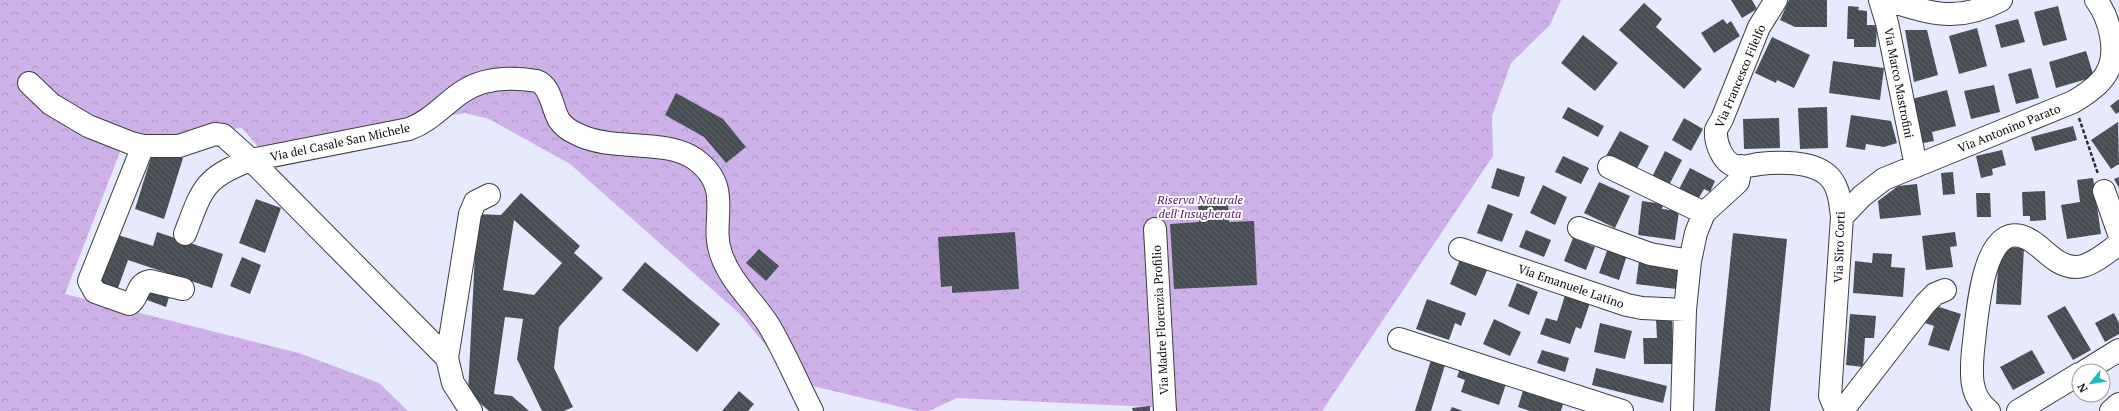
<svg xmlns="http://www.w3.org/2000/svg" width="2119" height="411" viewBox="0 0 2119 411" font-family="'PT Serif',serif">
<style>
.park{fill:url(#park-crowns)}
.building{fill:url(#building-back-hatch);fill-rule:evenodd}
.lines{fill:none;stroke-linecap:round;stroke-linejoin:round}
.minor-casing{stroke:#3d3d3d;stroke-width:24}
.path{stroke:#2c2c2c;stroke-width:2.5;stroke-dasharray:4 2;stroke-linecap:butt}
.minor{stroke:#fff;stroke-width:22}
.labels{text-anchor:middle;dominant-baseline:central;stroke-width:4;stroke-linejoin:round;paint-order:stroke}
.street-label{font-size:12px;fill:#0a0a0a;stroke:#fff}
.park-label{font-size:12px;font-style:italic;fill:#571a62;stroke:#fff}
</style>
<defs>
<pattern id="park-crowns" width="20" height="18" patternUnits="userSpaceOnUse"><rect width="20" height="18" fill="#cfb1e9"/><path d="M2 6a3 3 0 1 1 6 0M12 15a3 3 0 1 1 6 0" fill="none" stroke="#b097c6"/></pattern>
<pattern id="building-back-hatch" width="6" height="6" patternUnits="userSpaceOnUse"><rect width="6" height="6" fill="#464d53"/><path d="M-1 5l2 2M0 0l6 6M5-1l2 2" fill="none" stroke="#5c6267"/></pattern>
</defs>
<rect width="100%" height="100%" fill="#e7eaff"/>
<path class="park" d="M0,0H1561L1550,25L1511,63L1492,116L1493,156L1322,411H1153L1152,407L957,398L929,411H917L796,382L740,314L570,164L489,119L465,113L259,148L242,128L125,139L65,294L299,353L379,383L408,411H0Z"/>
<path class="building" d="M1731,0H1752L1757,9L1742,18Z
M1789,0H1827V27H1795L1780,20Z
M1644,3L1662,19L1656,27L1702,69L1684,89L1619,30Z
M1848,6L1859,7L1858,10L1867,11V25H1877L1876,47H1854V39H1847Z
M2058,6L2067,40L2043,46L2034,12Z
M1723,19L1727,24L1731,21L1740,36L1714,53L1701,33Z
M2018,19L2025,42L2001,48L1995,25Z
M1977,28L1987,66L1959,74L1949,36Z
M1905,30H1927L1938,75L1914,82Z
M1583,35L1618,63L1595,91L1561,63Z
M1772,37L1810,55L1794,88L1777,80L1776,83L1755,73Z
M2086,51L2094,77L2056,88L2049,62Z
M1833,61L1884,68L1880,100L1829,93Z
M2031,68L2039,98L2016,104L2008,74Z
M1994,85L2000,112L1971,119L1964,91Z
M1947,90L1956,126L1932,132L1934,141L1919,144L1908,100Z
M676,93L723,119L746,147L726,163L704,137L665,115Z
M2119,99V112L2116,114L2110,106Z
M1568,107L1604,126L1598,137L1562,118Z
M1827,107L1828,148L1800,149L1798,108Z
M1851,115L1891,121L1897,143L1884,147L1866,144L1865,150L1846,147Z
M1684,118L1703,129L1691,151L1672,140Z
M1779,118L1780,148L1744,149L1743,119Z
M2118,122L2119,164L2111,169L2091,140Z
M2073,126L2077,140L2035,151L2031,137Z
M1620,131L1649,146L1635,172L1606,156Z
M154,148L183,158L164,219L135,209Z
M2002,150L2006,165L1992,169L1993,175L1981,178L1976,156Z
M1665,151L1682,160L1668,187L1651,179Z
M1563,156L1589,168L1581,184L1555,172Z
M1497,168L1525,177L1519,197L1491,188Z
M1690,168L1715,181L1710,192L1704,189L1697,201L1678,191Z
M1953,172L1955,194L1943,195L1941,173Z
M2119,177V188L2114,179Z
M2093,178L2101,234L2067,239L2061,205L2080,202L2077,180Z
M1599,182L1630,196L1615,228L1584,213Z
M1917,184L1921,215L1880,219L1878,201L1898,186Z
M1543,185L1567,197L1555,225L1530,213Z
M2045,191L2046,220L2030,221V216H2023L2022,192Z
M521,193L580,246L574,253L603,278L559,327L554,368L573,407L564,411H542L517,359L523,319L505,317L494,394L512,396L529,411H489L468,393L477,214L501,215ZM514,220L562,263L534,295L503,290Z
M1976,193H1990L1991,217H1977Z
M256,199L281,208L265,253L239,243Z
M1642,201L1663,204L1662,209L1679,211L1675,240L1638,235Z
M1228,203L1229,222L1254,221L1257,285L1174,289L1170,224L1199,222L1198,205Z
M1488,204L1513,214L1502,242L1477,233Z
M1526,230L1551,240L1544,257L1519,247Z
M157,232L223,254L212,288L128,260L118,288L100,282L115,234L153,246Z
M1015,232L1019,289L952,293V286L941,287L938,237Z
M1955,232L1957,246L1950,247L1953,267L1926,270L1922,236Z
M1733,233L1787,239L1770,411H1715Z
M1573,238L1595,247L1586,270L1564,261Z
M1999,247L2024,248L2021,305L1996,304Z
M1608,248L1627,255L1619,280L1599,273Z
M759,249L779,266L766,281L746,263Z
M1873,253L1892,254L1891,267L1905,268L1903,297L1853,293L1855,261L1872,263Z
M242,257L261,265L250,294L230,286Z
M1461,257L1488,268L1476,296L1450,284Z
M1639,261L1679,267L1676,289L1636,284Z
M645,262L720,324L697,352L622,290Z
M1517,283L1538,292L1529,315L1508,306Z
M152,285L171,291L166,307L147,300Z
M1566,292L1591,300L1581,329L1576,327L1570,344L1540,334L1546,318L1557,321Z
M1427,299L1466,313L1461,326L1455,323L1449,340L1416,329Z
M1930,304L1961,314L1949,351L1928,345L1934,326L1925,323Z
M2065,306L2091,350L2073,360L2047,316Z
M2114,313L2119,323V334L2105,342L2095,323Z
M1850,314L1876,316L1874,338H1865L1863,367L1846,365Z
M1494,319L1521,332L1510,356L1483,344Z
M1656,319H1672L1673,364H1644L1643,338H1657Z
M1600,323L1632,331L1625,359L1594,352Z
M1542,350L1569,358L1565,372L1537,363Z
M2032,350L2045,373L2013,390L2000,367Z
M1431,360L1445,365L1431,411H1415Z
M1461,366L1507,381L1499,405L1461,392L1465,380L1457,377Z
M1596,368L1667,386L1663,403L1592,385Z
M1525,384L1565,397L1561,411H1530L1518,407Z
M739,391L754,404L748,411H722Z
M1150,406V411H1133L1132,408Z
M1452,407L1463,411H1450Z"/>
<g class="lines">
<g class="minor-casing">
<path id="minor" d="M1776,0L1759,27L1722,119C1720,123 1717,127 1716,130C1715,142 1722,162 1735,166C1743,168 1751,165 1759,164C1778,162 1808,161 1825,173C1839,183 1840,201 1842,217L1830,396L1836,410L1840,411L1846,406L1925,304L1935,294L1945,290
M1880,0L1887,23L1916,166
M1888,0C1931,14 1959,23 2001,0
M29,83L51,104L88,126L131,143L143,146H179L215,134L223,135L251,160L447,358L453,383L471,411
M143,146L89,281L95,292L129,304C140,298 135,284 150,281L183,289
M1609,167L1704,213
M2104,191L2119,234
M1842,217L1862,196L1884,179L2073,102C2085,95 2099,86 2106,74C2119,53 2110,19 2096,0
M1579,228L1650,254L1690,261
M1155,229L1165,411
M185,234C202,189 204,177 251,160L409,129C431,121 444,104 462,92C484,77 512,77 537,81C551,86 552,108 559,120C563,126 570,131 577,134C612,152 665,138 695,159C735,188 709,221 721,254C730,281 753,301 768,324C785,352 797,382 812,411
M1460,249L1627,305L1642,308L1685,310
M1399,339L1622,411
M447,358L470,214L475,202L489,195
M2085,371L2119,350
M1682,411L1685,310L1690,261L1696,233L1704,213L1738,182L1741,166
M1989,411C1969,396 1971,373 1973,350C1977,322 1981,207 2033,242C2046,251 2059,268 2077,267C2092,266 2107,252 2119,244
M2018,411L2079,374
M2111,411L2119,404"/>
</g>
<path class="path" d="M2079,118L2098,174"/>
<use href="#minor" class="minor"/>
</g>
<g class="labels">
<g class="street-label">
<text transform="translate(1740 76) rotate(-67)">Via Francesco Filelfo</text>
<text transform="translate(1899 83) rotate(79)">Via Marco Mastrofini</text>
<text transform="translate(2009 128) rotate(-22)">Via Antonino Parato</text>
<text transform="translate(340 142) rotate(-12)">Via del Casale San Michele</text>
<text transform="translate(1839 247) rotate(-88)">Via Siro Corti</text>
<text transform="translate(1571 286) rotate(19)">Via Emanuele Latino</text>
<text transform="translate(1160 320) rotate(-93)">Via Madre Florenzia Profilio</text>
</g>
<g class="park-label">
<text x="1200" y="199">Riserva Naturale<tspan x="1200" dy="14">dell'Insugherata</tspan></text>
</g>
</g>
<g transform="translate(2091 383) rotate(240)"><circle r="19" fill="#ffffff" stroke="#9d9d9d"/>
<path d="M0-3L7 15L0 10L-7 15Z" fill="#20b9bc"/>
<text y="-6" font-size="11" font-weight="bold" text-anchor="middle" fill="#0a0a0a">N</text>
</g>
</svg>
